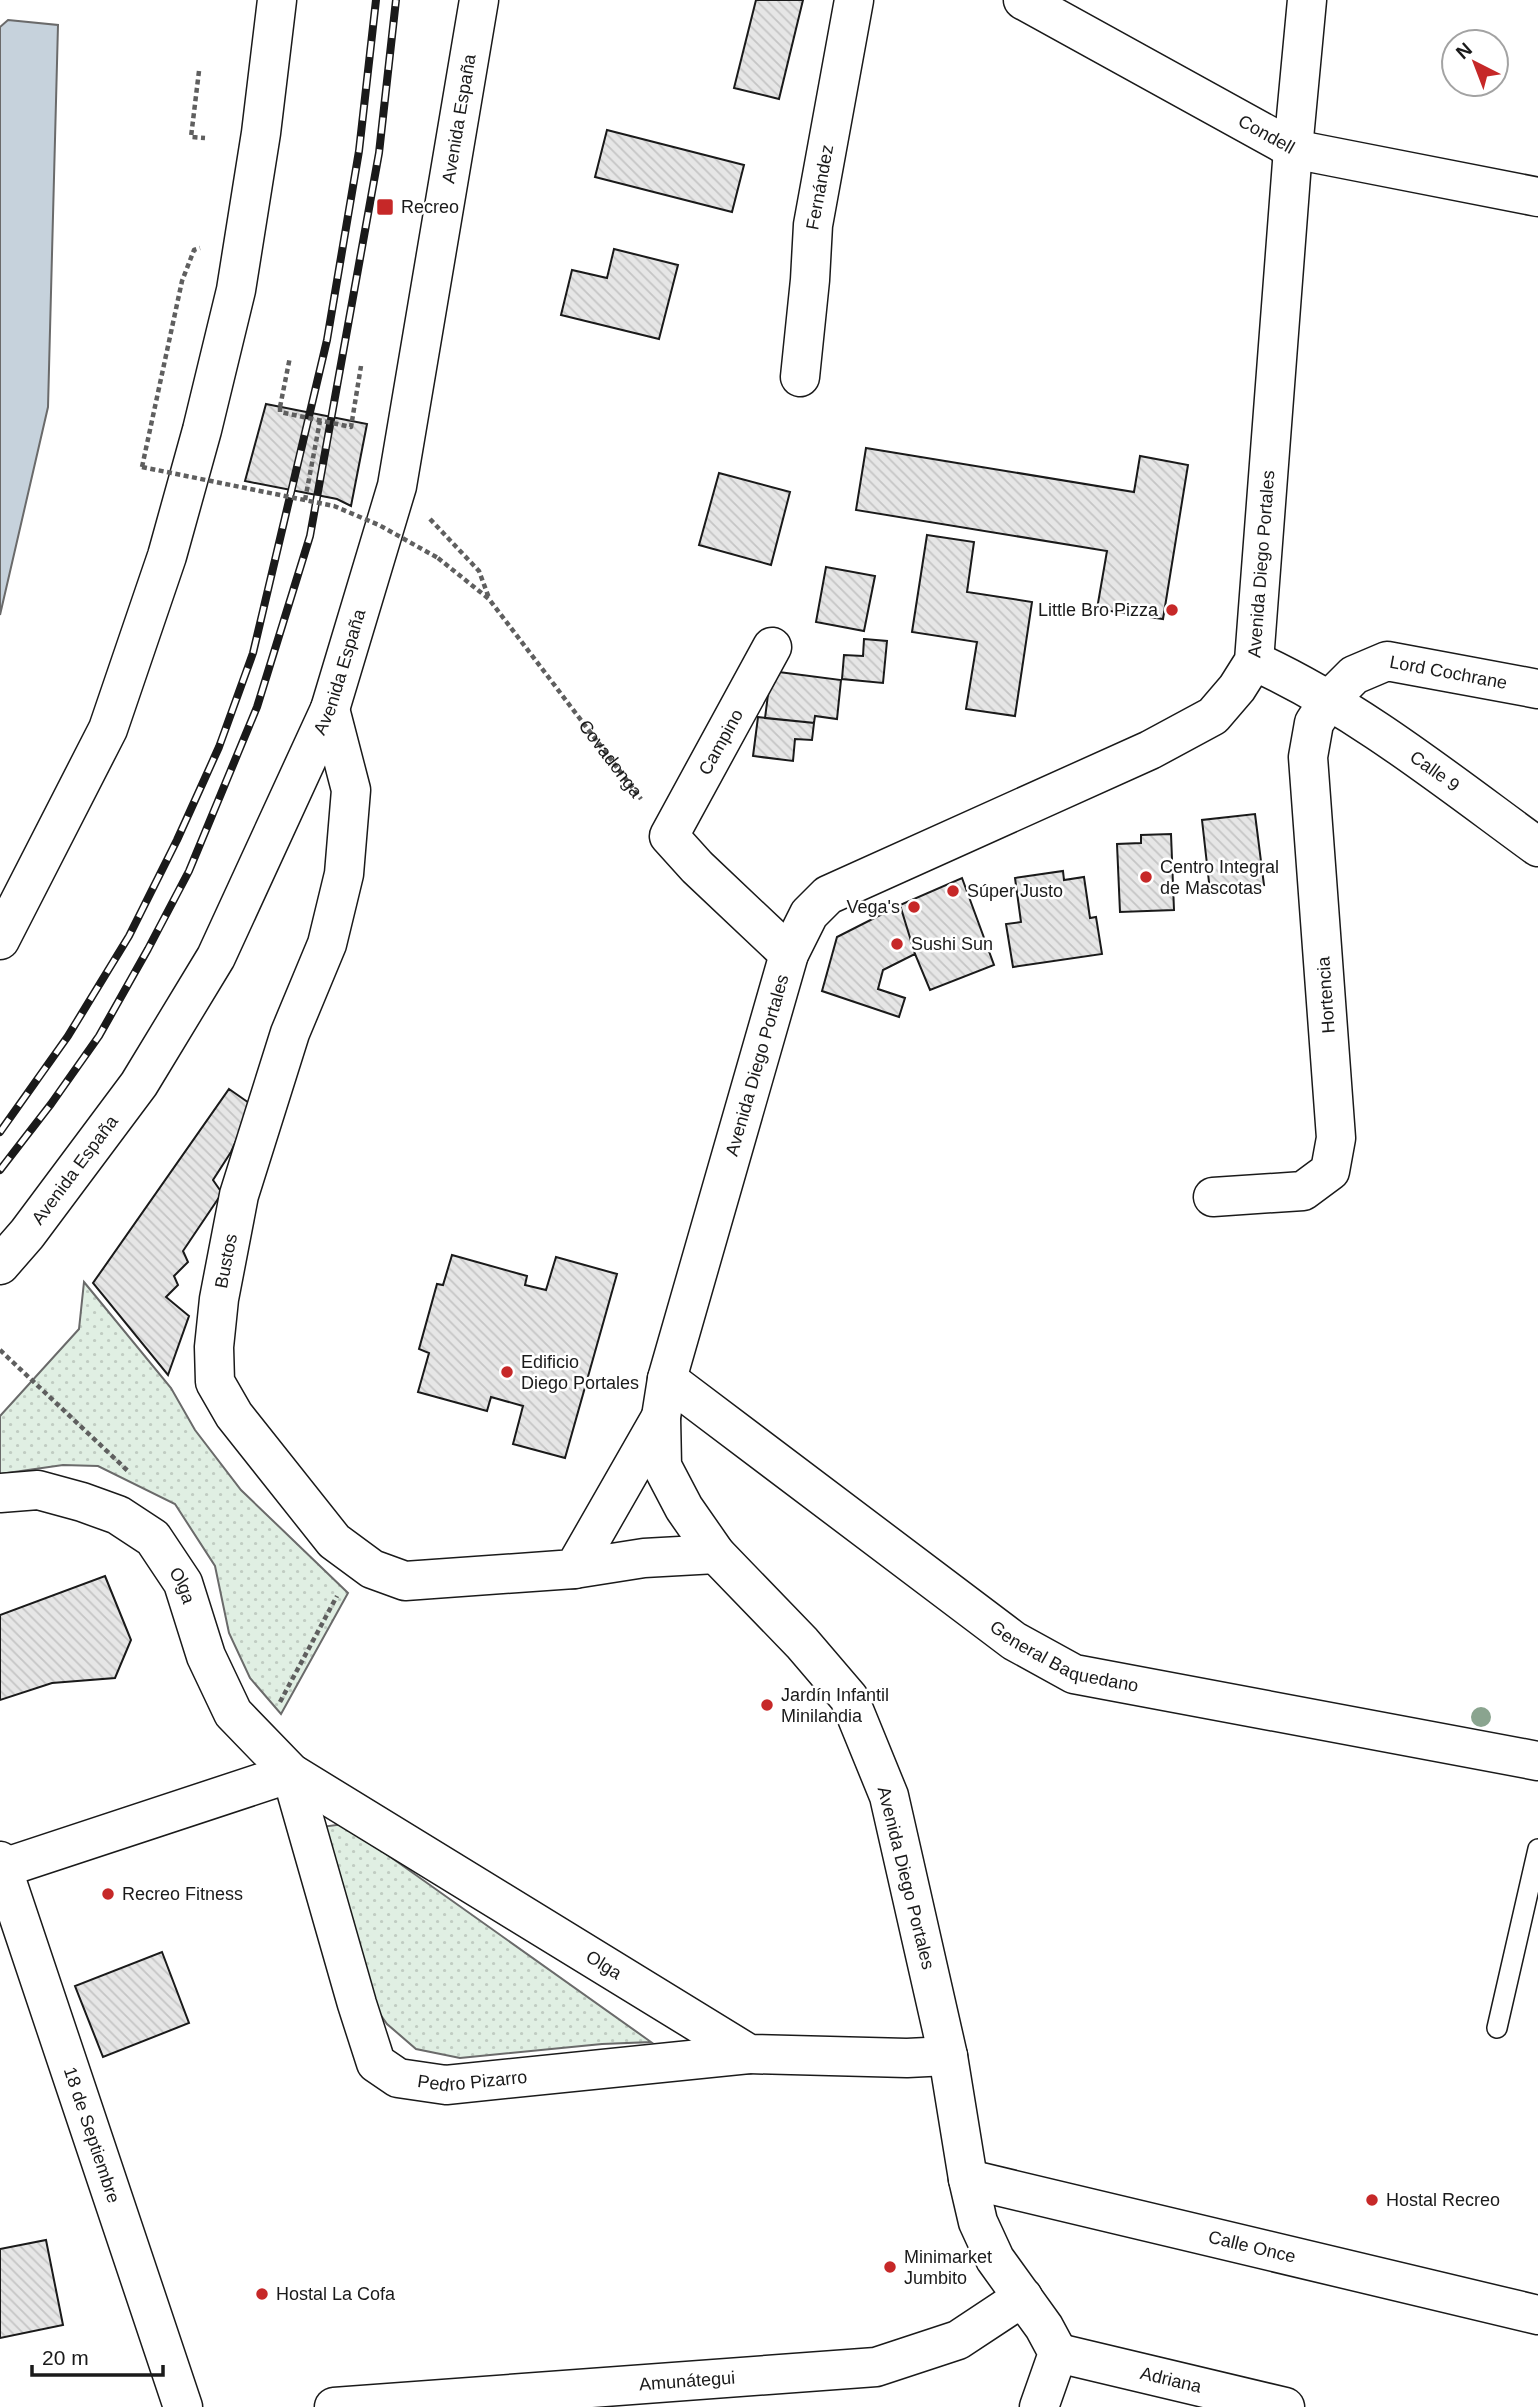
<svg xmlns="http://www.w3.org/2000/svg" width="1538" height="2407" viewBox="0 0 1538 2407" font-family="Arial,sans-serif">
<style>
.green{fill:url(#green-dots);stroke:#6a6a6a;stroke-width:2}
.water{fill:#c6d2dc;stroke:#6a6a6a;stroke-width:2}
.building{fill:url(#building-back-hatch);stroke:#1a1a1a;stroke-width:2}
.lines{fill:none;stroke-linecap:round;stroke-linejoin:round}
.service-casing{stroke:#1a1a1a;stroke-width:22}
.minor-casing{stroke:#1a1a1a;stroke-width:41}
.tertiary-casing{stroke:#1a1a1a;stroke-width:41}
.primary-casing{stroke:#1a1a1a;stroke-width:41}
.path{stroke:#5f5f5f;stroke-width:4.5;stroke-dasharray:5 3.5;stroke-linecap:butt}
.service{stroke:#fff;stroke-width:19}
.minor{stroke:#fff;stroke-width:38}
.tertiary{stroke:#fff;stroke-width:38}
.primary{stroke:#fff;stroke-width:38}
.rail-casing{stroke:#1a1a1a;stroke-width:8}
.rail{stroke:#fff;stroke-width:5;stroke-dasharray:16;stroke-linecap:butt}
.path-bridge{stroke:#5f5f5f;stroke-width:4.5;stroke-dasharray:5 3.5;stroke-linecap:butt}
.tree{fill:#8aa48f}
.poi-dot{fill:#c62828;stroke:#fff;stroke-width:2.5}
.labels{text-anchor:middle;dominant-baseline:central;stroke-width:5;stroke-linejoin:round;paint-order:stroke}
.street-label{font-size:18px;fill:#1a1a1a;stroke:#fff}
.poi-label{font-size:18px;fill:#1a1a1a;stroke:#fff;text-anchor:start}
</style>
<defs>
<pattern id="green-dots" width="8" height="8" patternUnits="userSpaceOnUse" patternTransform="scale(1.75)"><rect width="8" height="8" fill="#e0efe3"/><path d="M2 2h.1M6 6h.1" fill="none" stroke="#c0ccc2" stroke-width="1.8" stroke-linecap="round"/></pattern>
<pattern id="building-back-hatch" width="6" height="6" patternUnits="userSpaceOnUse" patternTransform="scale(1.75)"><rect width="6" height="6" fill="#e6e6e6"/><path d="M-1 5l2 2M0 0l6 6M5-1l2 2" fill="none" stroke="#c5c5c5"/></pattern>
</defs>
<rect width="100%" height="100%" fill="#fff"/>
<path class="green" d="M84,1282L171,1388L195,1430L241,1490L348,1593L281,1714L250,1678L229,1633L215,1566L175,1504L98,1466L63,1465L0,1474V1416L79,1329Z
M344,1824L651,2042L602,2044L460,2058L416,2049L387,2024L366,1994L321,1827Z"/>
<path class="water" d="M8,20L58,25L48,407L0,615V27Z"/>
<path class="building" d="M756,0H803L779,99L734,88Z
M607,130L744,165L732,212L595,177Z
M614,249L678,265L659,339L561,315L572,270L607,278Z
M266,404L367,424L351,506L337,499L245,481Z
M866,448L1134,492L1140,456L1188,465L1163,619L1097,609L1107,551L856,510Z
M719,473L790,492L771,565L699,545Z
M927,535L974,542L967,592L1032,602L1015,716L966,709L977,642L912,632Z
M826,567L875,576L864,631L816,622Z
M864,639L887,641L883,683L842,679L844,655L863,656Z
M771,671L841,680L837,719L815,716L814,723L765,718Z
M758,717L814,723L812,740L795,739L793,761L753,756Z
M1255,814L1264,885L1210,891L1202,820Z
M1171,834L1174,910L1120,912L1117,844L1141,843V835Z
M1063,871L1064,880L1084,877L1090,918L1096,917L1102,954L1013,967L1006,924L1021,922L1015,878Z
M962,878L994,965L930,990L915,954L900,905Z
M900,905L915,954L883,970L878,989L905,998L899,1017L822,991L837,937Z
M229,1089L252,1105L231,1152L213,1180L222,1193L183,1251L188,1262L174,1276L178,1285L166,1297L189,1316L168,1375L93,1283Z
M452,1255L527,1276L525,1285L546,1290L556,1257L617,1274L565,1458L513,1444L523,1406L491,1397L487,1411L418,1392L429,1353L419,1349L437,1284L443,1285Z
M105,1576L131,1640L115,1678L52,1683L0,1700V1615Z
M162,1952L189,2023L103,2057L75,1986Z
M46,2240L63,2325L0,2338V2249Z"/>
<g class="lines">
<g class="service-casing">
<path id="service" d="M1497,2028L1538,1849"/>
</g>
<g class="minor-casing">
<g id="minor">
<path id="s2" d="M1023,0L1293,149L1538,197"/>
<path id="s3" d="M800,377L810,280L813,225L854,0"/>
<path d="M772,647L669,836L697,867L789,954"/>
<path id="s4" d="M1254,661C1357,708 1446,780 1538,847"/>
<path d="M330,709L351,790L344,874L327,944L290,1033L239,1195L219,1299L214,1347L215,1382L234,1415L334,1541L372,1569L405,1581L574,1569L661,1417"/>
<path id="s5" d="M1213,1197L1303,1191L1330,1171L1336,1138L1308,757L1314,723L1329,700L1354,675L1387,661L1538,689"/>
<path id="s6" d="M0,1493L38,1490L82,1502L118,1515L153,1538L183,1583L206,1656L233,1713L291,1773L749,2054L907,2058L948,2056"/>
<path d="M574,1569L644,1558L716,1554"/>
<path id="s7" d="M0,1861L183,2407"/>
<path id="s8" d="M3,1868L291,1773L357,2004L376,2063L398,2078L446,2085L749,2054"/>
<path id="s9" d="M968,2179L1538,2315"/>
<path id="s10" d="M1058,2353L1285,2407"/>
</g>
</g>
<g class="tertiary-casing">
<g id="tertiary">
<path id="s11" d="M667,1379L1014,1641L1074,1674L1538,1761"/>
<path id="s12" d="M334,2407L876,2367L958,2340L1023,2297"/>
<path id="s13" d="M1039,2407L1058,2353L1044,2327L995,2259L978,2222L968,2179L948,2056L889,1796L849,1698L802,1643L716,1554L684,1508L662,1466L661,1417L667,1379L789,954L809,914L828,895L1150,750L1213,716L1237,688L1254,661L1293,149L1307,0"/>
</g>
</g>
<g class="primary-casing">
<g id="primary">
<path d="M0,940L108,729L167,556L202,430L236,290L261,133L277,0"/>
<path id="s14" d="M0,1265L27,1234L139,1084L216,957L330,709L397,486L479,0"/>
</g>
</g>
<g class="path">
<path d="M199,71L191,137L205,138"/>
<path d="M280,407L290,357"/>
<path d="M352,421L361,366"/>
<path d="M142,467L182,281L194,250L200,248"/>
<path d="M305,500L320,421"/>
<path d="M430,519L479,571L489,598"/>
<path id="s1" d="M438,558L489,599L641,799"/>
<path d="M0,1350L129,1472"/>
<path d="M280,1702L337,1596"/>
</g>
<use href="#service" class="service"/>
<use href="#minor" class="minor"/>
<use href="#tertiary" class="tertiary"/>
<use href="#primary" class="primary"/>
<g class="rail-casing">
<path id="rail" d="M0,1132L68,1036L129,936L177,840L219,747L253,653L327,340L359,151L376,0
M0,1170L51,1104L99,1036L148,949L189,871L257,707L310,536L379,153L396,0"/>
</g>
<use href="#rail" class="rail"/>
<path class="path-bridge" d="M280,407V412L351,427L352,421
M142,467L334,506L379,525L438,558"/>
</g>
<circle class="tree" cx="1481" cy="1717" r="10"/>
<g class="poi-dot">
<rect x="376" y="198" width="18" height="18" rx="3.5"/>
<circle cx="1172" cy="610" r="7"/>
<circle cx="1146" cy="877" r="7"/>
<circle cx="953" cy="891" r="7"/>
<circle cx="914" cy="907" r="7"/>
<circle cx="897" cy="944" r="7"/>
<circle cx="507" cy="1372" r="7"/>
<circle cx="767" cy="1705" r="7"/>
<circle cx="108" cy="1894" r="7"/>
<circle cx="1372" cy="2200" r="7"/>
<circle cx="890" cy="2267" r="7"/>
<circle cx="262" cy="2294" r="7"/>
</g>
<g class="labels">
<g class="street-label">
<text stroke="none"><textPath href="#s14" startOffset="1255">Avenida España</textPath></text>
<text stroke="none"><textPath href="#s2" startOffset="278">Condell</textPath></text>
<text stroke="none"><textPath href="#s3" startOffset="191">Fernández</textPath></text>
<text stroke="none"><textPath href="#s13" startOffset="2244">Avenida Diego Portales</textPath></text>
<text stroke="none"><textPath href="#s14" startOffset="688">Avenida España</textPath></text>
<text stroke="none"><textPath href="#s5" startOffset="735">Lord Cochrane</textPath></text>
<text transform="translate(721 742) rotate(-61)">Campino</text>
<text stroke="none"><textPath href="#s1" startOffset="266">Covadonga</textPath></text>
<text stroke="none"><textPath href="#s4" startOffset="212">Calle 9</textPath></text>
<text transform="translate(1326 995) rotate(-94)">Hortencia</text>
<text stroke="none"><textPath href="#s13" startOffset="1466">Avenida Diego Portales</textPath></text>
<text stroke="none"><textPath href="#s14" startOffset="121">Avenida España</textPath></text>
<text transform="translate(226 1261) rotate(-79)">Bustos</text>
<text stroke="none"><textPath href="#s6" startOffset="220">Olga</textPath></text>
<text stroke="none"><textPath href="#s11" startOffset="488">General Baquedano</textPath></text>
<text transform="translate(906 1878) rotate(76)">Avenida Diego Portales</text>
<text stroke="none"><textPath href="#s6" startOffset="808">Olga</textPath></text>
<text stroke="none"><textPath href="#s8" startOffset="707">Pedro Pizarro</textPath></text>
<text stroke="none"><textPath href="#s7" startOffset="289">18 de Septiembre</textPath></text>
<text stroke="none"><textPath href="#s9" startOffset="292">Calle Once</textPath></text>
<text stroke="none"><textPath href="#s10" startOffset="116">Adriana</textPath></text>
<text stroke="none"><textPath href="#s12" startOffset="354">Amunátegui</textPath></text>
</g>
<g class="poi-label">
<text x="401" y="207">Recreo</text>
<text x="1158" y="610" text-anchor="end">Little Bro Pizza</text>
<text x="1160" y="867">Centro Integral<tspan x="1160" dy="21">de Mascotas</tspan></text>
<text x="967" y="891">Súper Justo</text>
<text x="900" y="907" text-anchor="end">Vega's</text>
<text x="911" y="944">Sushi Sun</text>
<text x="521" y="1362">Edificio<tspan x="521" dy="21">Diego Portales</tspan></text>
<text x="781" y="1695">Jardín Infantil<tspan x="781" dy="21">Minilandia</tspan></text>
<text x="122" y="1894">Recreo Fitness</text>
<text x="1386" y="2200">Hostal Recreo</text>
<text x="904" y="2257">Minimarket<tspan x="904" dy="21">Jumbito</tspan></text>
<text x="276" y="2294">Hostal La Cofa</text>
</g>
</g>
<g transform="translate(1475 63) rotate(318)"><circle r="33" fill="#ffffff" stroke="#a3a3a3" stroke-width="2"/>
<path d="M0-5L12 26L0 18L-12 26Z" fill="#c62828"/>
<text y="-10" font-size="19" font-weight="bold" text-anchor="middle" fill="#1a1a1a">N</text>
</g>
<path d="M32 2365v10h131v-10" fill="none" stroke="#1a1a1a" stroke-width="3.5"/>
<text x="42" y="2365" font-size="21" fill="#1a1a1a" stroke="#ffffff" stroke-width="5" paint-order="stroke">20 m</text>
</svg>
